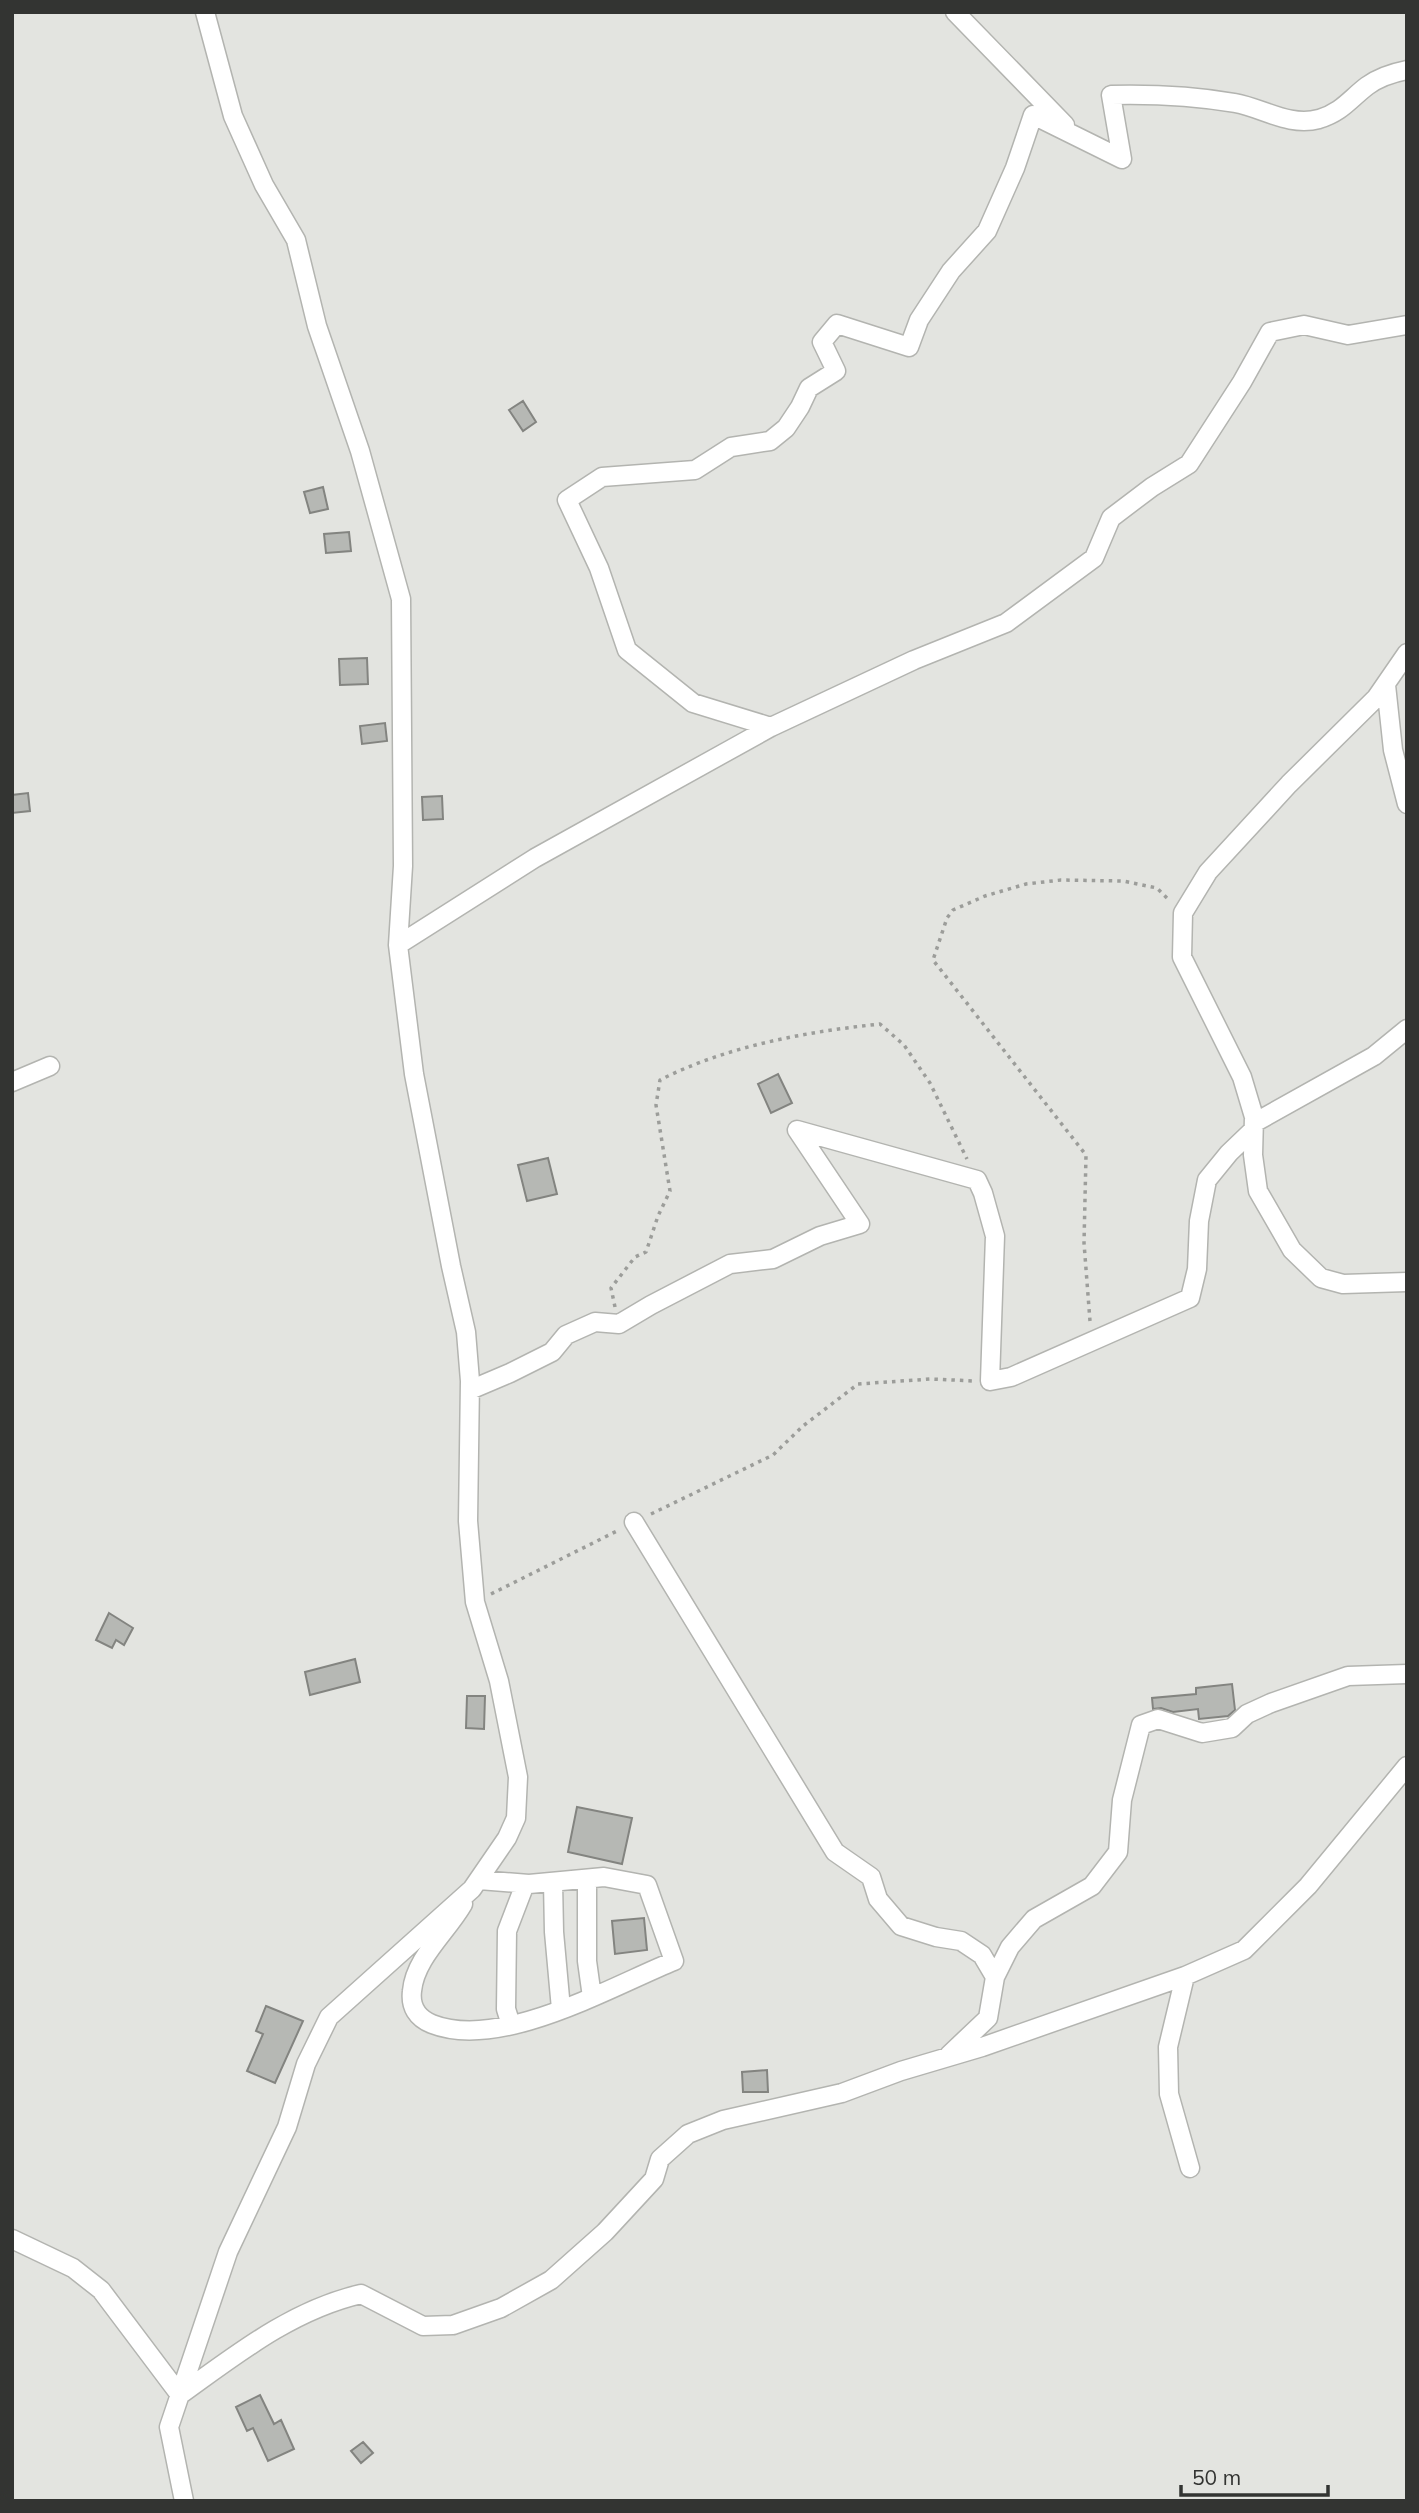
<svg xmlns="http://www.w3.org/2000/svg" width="1419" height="2513" viewBox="0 0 1419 2513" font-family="Mulish,sans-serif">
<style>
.building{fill:#b6b8b4;stroke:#838480;stroke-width:2}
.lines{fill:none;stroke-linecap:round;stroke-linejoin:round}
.street-casing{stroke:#b3b4b0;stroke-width:21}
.path{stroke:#9c9d9a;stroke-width:3.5;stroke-dasharray:3.5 5;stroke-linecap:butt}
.street{stroke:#fff;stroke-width:18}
</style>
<rect width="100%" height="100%" fill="#e3e4e0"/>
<path class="building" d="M523,401L536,422L523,431L509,410Z
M323,487L328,509L310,513L304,492Z
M349,532L351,551L326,553L324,534Z
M367,658L368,684L340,685L339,659Z
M385,723L387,741L362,744L360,726Z
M28,793L30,811L12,813V795Z
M442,796L443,819L423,820L422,797Z
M778,1074L792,1103L771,1113L758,1084Z
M548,1158L557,1194L527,1201L518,1165Z
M109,1613L133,1628L124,1645L116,1640L112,1648L96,1640Z
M355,1659L360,1682L310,1695L305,1672Z
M1232,1684L1235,1710L1228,1716L1199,1719L1198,1709L1173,1712L1161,1708L1153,1709L1152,1698L1196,1694V1688Z
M467,1696H485L484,1729L466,1728Z
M577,1807L632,1818L622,1864L568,1852Z
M644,1918L647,1950L615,1954L612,1921Z
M266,2006L303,2021L275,2083L247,2071L263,2034L256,2031Z
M767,2070L768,2092H743L742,2072Z
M260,2395L274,2424L281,2420L294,2449L268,2461L253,2428L247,2431L236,2407Z
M363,2442L373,2453L361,2463L351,2451Z"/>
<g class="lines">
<g class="street-casing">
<path id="street" d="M955,12L1065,125
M1407,653L1376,698L1289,784L1208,872L1183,913L1182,957L1242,1077L1254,1117L1253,1155L1258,1191L1292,1250L1321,1278L1343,1284L1407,1282
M1386,685L1393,750L1407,804
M771,727L914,660L1006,623L1094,558L1111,518L1152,487L1189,464L1242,382L1270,332L1304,325L1348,335L1407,325
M398,945L535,858L771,727L693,703L627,650L599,568L567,500L602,477L695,470L731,447L770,441L786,428L800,407L809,388L836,371L822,342L837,324L909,347L919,320L951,271L987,231L1015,168L1033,115L1122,159L1111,95C1153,94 1194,96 1235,103C1263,108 1289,127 1319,119C1342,112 1350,99 1367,86C1379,77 1392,73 1407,70
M12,1082L50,1066
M1254,1123L1374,1056L1407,1029
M470,1390L510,1373L552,1352L566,1335L595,1322L619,1324L651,1305L730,1264L773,1259L820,1236L860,1224L797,1130L977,1180L983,1193L995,1236L990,1381L1011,1377L1190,1298L1197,1269L1199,1221L1207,1180L1229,1153L1253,1130
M634,1522L835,1852L871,1877L878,1899L901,1926L936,1937L961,1941L982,1955L995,1977
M587,1879V1961L592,1997
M553,1882L554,1932L561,2009
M463,1904C447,1932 415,1958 412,1991C410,2007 417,2018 432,2024C500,2051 610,1987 674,1961L647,1885L604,1877L529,1884L479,1880
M1185,1976L1168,2047L1169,2094L1190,2168
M511,2025L506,2009L507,1931L525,1884
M949,2055L988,2018L995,1977L1010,1947L1034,1919L1092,1886L1118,1852L1122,1800L1141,1725L1158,1719L1202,1733L1232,1728L1247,1714L1271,1703L1348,1676L1407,1674
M12,2239L73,2268L101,2290L180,2395C237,2354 292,2310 361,2294L423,2326L453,2325L501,2308L551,2280L605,2232L654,2179L660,2159L688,2134L723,2120L842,2093L901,2071L982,2047L1185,1976L1244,1950L1308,1886L1407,1766
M184,2501L169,2427L228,2252L287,2127L306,2064L329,2017L472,1889L507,1838L516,1818L518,1777L499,1681L475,1602L468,1521L470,1381L466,1332L451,1266L414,1074L398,945L403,866L401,599L360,451L317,326L296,240L264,185L233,116L205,12"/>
</g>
<path class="path" d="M615,1307L611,1288L635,1257L646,1252L658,1216L670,1191L656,1105L660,1080C727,1046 805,1032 880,1024L904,1045L930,1083L967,1159
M1090,1321L1084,1243L1086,1155L933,960L947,918L953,910L985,896L1026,884L1061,880L1123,881L1157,888L1169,900
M651,1514L773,1455L803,1426L858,1384L931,1379L974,1381
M491,1594L619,1530"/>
<use href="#street" class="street"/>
</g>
<rect width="1419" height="2513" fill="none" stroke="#333432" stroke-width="28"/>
<path d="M1181 2485v10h147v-10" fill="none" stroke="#333432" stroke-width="3.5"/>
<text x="1192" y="2485" font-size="21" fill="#333432" stroke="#e3e4e0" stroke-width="5" paint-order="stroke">50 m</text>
</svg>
